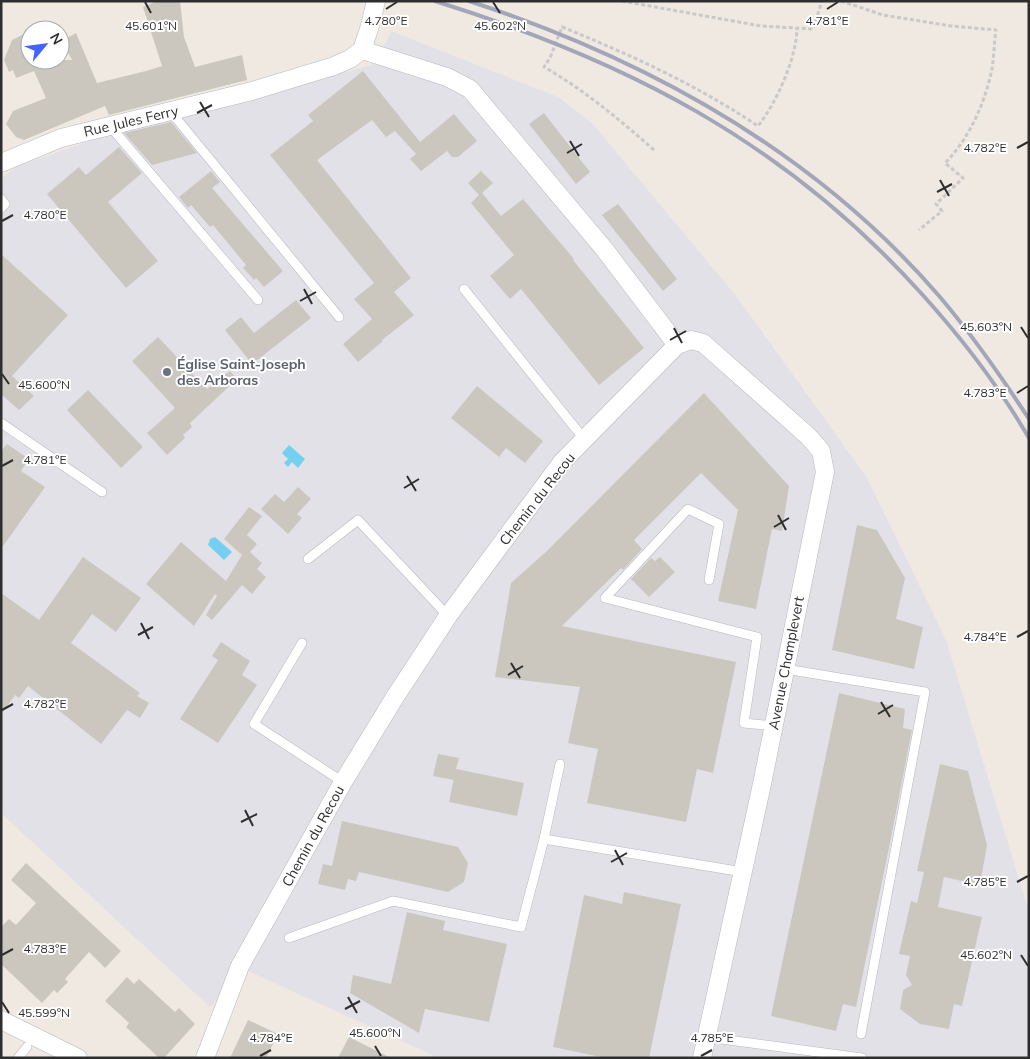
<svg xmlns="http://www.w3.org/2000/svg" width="1030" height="1059" viewBox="0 0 1030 1059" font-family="Mulish,sans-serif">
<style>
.industrial{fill:#e3e1e8}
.water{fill:#75cff0}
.building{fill:#cbc7bf}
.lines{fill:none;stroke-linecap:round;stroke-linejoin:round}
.service-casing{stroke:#b4b7c1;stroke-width:10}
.minor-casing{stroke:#b4b7c1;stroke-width:19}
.path{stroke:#c9c9c9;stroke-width:3;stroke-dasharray:4 2.5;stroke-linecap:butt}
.service{stroke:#fff;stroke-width:9}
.minor{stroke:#fff;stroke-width:18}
.rail{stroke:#a3a6b8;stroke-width:4}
.ticks{fill:none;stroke:#2e2e2e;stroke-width:2}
.worship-dot{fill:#6b7280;stroke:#fff;stroke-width:2}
.labels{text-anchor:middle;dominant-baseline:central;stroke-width:4;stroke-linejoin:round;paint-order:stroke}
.street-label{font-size:14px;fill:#2e2e2e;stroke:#fff}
.worship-label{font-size:14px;font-weight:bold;fill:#5b616d;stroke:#fff;text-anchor:start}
.ticks-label{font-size:12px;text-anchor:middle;fill:#2e2e2e;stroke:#fff;stroke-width:4;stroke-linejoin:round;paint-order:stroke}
</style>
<rect width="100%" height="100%" fill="#efe9e1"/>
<path class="industrial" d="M391,31L558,97L592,123L737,297L867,478L946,640L1029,912V1058H439L248,971L210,1007L1,813V179L16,167L107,135L376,64Z"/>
<path class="water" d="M289,445L305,459L298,468L292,462L288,467L284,463L288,459L282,453Z
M215,537L232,552L224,560L208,545L210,539Z"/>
<path class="building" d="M158,1H180L184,37L195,67L242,55L247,80L109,115L105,106L24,140L16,137L6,124L13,111L46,98L34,71L16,78L13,70L9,72L4,60L12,40L30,31V60H72L62,41L76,33L97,83L146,71L162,66L143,7Z
M363,71L420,142L454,114L477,141L458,157H452L447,151L421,171L410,159L416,154L395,131L386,137L372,120L317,160L411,278L394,292L414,315L382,340L383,341L358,362L343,344L372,319L354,299L374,283L270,155L313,121L308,115Z
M544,113L590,172L576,184L529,124Z
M171,122L197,153L152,165L124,133Z
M119,147L142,173L108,202L158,261L126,288L47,194L79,167L86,175Z
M211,171L220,182L212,188L283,271L264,287L256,278L254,280L243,268L246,265L213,225L210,227L191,205L188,208L179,197Z
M481,171L493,183L482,193L501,216L523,199L574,259L573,260L644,348L599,385L521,289L510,299L490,276L514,255L471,203L479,195L468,183Z
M618,204L677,279L663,291L602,215Z
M1,254L68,315L12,376L34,396L19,410L1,394Z
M296,300L311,318L252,364L225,330L241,317L254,333Z
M158,337L207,389L230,371L237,379L190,423L192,427L183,435L185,438L167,455L147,433L175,408L132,361Z
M477,386L543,441L525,463L506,448L499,457L451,418Z
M88,390L143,447L121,468L67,410Z
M704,393L789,486L782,531L772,529L756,609L718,601L738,510L701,473L634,540L642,549L623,570L621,568L562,626L736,662L713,773L697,769L686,822L587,803L598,749L568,743L580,687L495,677L511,583L548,550Z
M7,444L29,459L21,471L45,487L1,549V451Z
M298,487L311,499L297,514L302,518L288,534L261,509L275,494L284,502Z
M249,507L262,516L247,535L257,544L250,552L262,563L257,569L266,577L252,594L242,585L212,620L206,615L217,596L215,594L194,626L146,584L181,542L226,581L242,555L224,539Z
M857,525L877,530L905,578L896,619L923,627L914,669L832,650Z
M83,557L141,598L116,632L92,614L71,643L140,693L137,696L149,703L140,718L127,710L101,744L28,686L19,698L15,695L1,715V593L39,620Z
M660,557L675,572L649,597L631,579L651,558L655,561Z
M221,642L250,661L242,675L257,685L218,743L180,719L218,660L212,656Z
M839,693L905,709L903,728L912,730L889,848L856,1007L843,1004L836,1031L771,1016Z
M438,754L459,758L456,769L524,783L517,816L449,802L454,778V780L433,776Z
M940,764L968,771L987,845L980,885L944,877L938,907L982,917L962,1006L954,1004L949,1029L920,1024L900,1009L903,990L912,985L906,975L910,956L899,954L911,901L917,903L924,872L917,871Z
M342,821L458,847L468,863L464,882L448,892L359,872L356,881L348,879L345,890L318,884L323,864L332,866Z
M26,863L121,951L105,968L89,952L65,979L68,982L57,993L54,990L42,1003L1,964V927L9,919L16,925L36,903L11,880Z
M624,892L681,904L649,1058H606L553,1047L584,895L622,904Z
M407,912L445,921L443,930L507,944L489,1022L425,1009L419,1033L350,993L353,975L391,984Z
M127,977L134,984L139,979L175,1012L179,1008L195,1024L164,1058H159L126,1027L129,1023L105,1001Z
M248,1020L278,1034L266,1058H230Z
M349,1037L391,1058H338Z"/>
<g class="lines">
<g class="service-casing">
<path id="service" d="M171,112L339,317
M110,126L258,300
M1,199L5,204L1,208
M464,289L584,439
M1,423L102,492
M308,559L358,520L448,616
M709,580L719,524L688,509L605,598L757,637L744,723L774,726
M302,643L254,724L343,782
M785,669L925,692L861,1034
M544,839L560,764
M289,938L393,901L521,927L544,839L743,872
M706,1037L862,1058
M18,1058L27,1047"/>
</g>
<g class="minor-casing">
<path id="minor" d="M362,50L447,77L470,89L605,250L677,345
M1,163L61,138L252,91L334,66L350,59L362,50L369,29L376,1
M1,1020L78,1058
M205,1058L240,966L343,782L395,697L448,616L562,462L677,345L691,340L703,343L808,436L821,451L825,472L762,784L702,1058"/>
</g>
<path class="path" d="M622,1L761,26L813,29L822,1
M841,1L883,15L951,26L996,30C994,43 994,57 992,69C985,103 969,139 945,163L963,178L936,204L942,211L919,230
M654,150C619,119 584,90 544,67L550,58L562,27C631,55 695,84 758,126C777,102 797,57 797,27"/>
<use href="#service" class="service"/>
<use href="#minor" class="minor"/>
<path class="rail" d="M435,1C627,61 783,141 920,292C961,337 998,385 1029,438
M469,1C649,60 815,152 940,297C972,335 1001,376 1029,419"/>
</g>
<path class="ticks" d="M145,2L151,13M493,2L500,13M386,9L397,2M827,9L838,2M200,102L209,117M197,113L212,105M570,141L579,156M1017,148L1028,142M567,153L582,144M940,180L949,196M937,192L952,184M2,221L13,215M304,289L312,304M300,301L316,292M1021,327L1028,338M674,328L682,343M670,340L686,331M2,374L9,384M1017,393L1028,386M2,466L13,460M407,476L416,491M404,488L419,479M778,515L786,530M774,527L789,518M141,623L149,639M138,635L153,627M1017,637L1028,631M511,663L520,678M508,675L523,666M881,702L890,717M2,710L13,704M878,714L893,705M245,810L253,826M241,822L257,814M615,850L623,865M611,862L627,853M1017,882L1028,876M2,955L13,949M1021,955L1028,966M348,997L357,1013M2,1002L9,1013M345,1009L360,1001M375,1046L381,1056M260,1056L271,1050M701,1056L712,1050"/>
<circle class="worship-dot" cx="167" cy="372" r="5"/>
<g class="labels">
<g class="street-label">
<text transform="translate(131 121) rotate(-13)">Rue Jules Ferry</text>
<text transform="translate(537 499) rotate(-52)">Chemin du Recou</text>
<text transform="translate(786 663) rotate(-79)">Avenue Champlevert</text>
<text transform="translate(313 836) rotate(-61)">Chemin du Recou</text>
</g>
<g class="worship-label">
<text x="177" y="364">Église Saint-Joseph<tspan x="177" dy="16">des Arboras</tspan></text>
</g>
</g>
<g class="ticks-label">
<text x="386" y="25">4.780°E</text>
<text x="827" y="25">4.781°E</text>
<text x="151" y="30">45.601°N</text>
<text x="500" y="30">45.602°N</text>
<text x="985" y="152">4.782°E</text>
<text x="45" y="219">4.780°E</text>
<text x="986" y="331">45.603°N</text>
<text x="44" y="389">45.600°N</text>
<text x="985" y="397">4.783°E</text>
<text x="45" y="464">4.781°E</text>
<text x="985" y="641">4.784°E</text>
<text x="45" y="708">4.782°E</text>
<text x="985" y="886">4.785°E</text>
<text x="45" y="953">4.783°E</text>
<text x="986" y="959">45.602°N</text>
<text x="44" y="1017">45.599°N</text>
<text x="375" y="1037">45.600°N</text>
<text x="271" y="1042">4.784°E</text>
<text x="712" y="1042">4.785°E</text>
</g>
<rect width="1030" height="1059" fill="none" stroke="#2e2e2e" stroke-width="5"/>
<g transform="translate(45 45) rotate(61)"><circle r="24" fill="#ffffff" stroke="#ababab"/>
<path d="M0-4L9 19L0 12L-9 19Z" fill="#4264fb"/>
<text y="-8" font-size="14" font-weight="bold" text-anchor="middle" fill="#2e2e2e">N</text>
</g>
</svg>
